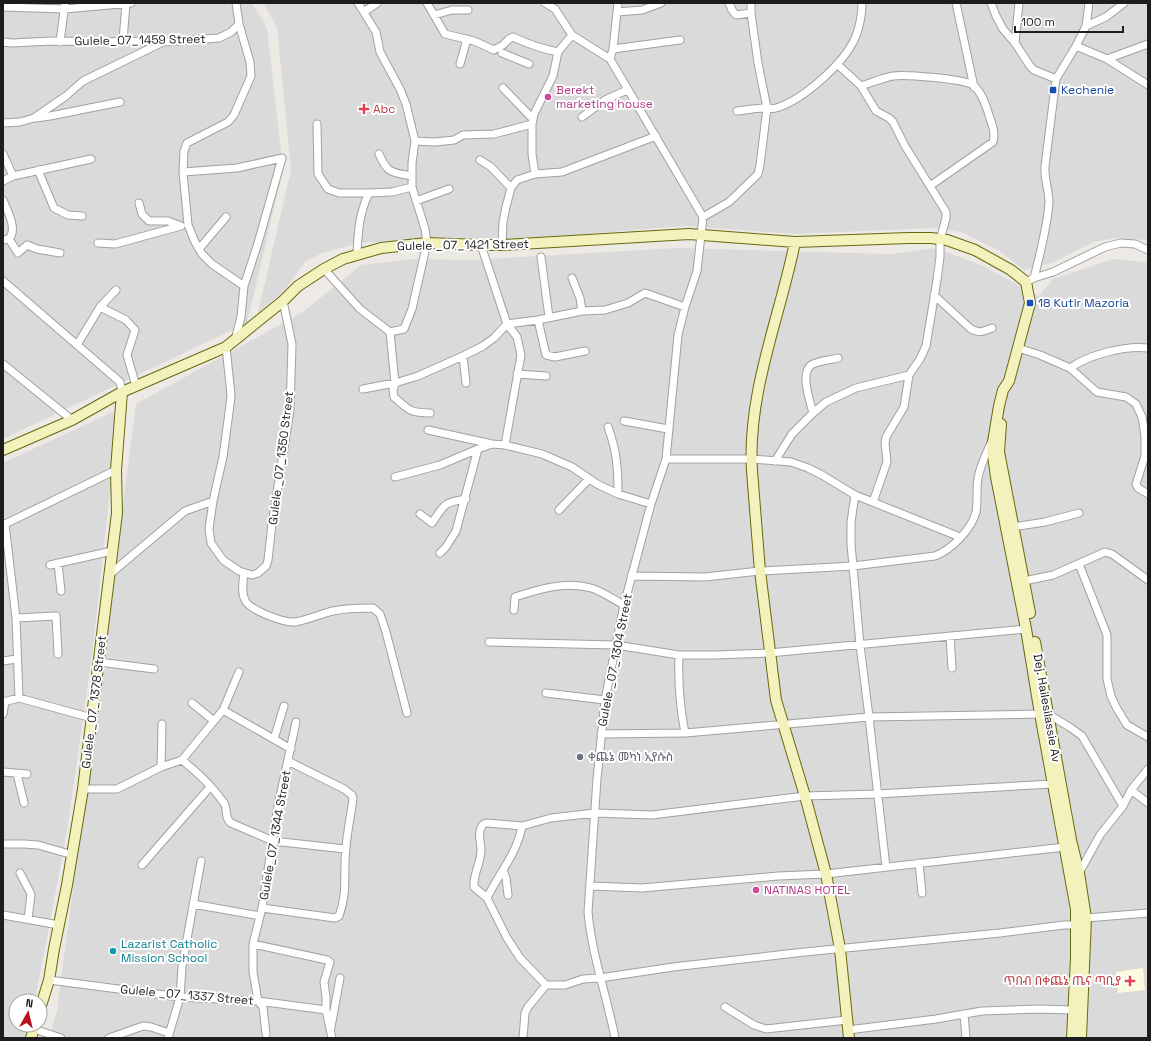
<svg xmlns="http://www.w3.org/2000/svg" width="1151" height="1041" viewBox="0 0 1151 1041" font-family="'Space Grotesk','Noto Sans Ethiopic',sans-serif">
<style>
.residential{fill:#dbdada}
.education{fill:#fcfade}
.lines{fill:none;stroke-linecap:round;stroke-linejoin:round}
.minor-casing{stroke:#a1a1a1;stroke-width:9}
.secondary-casing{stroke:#65690f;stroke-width:12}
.minor{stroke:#fff;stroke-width:7}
.secondary{stroke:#f3f2bc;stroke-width:10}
.transit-dot{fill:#1a4fb4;stroke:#fff;stroke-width:1.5}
.hotel-dot{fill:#d1479c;stroke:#fff;stroke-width:1.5}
.health-dot{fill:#e0444e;stroke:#fff;stroke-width:1.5}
.worship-dot{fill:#6b7280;stroke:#fff;stroke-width:1.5}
.culture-dot{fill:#0f9aa8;stroke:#fff;stroke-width:1.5}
.labels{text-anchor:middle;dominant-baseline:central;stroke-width:4;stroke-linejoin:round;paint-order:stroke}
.street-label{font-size:12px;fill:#1d1d1d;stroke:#fff}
.hotel-label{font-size:12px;fill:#b23c85;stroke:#fff;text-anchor:start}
.transit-label{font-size:12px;fill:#164399;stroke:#fff;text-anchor:start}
.health-label{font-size:12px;fill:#be3a42;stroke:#fff;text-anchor:start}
.worship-label{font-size:12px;fill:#5b616d;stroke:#fff;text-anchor:start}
.culture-label{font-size:12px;fill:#0d838f;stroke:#fff;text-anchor:start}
</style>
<rect width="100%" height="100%" fill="#ede9e4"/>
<path class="residential" d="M3,3H252L267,28L283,170L247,323L3,439Z
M263,3H1148V240L1117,238L1093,242L1054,262L1024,270L998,250L961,232L936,228L795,234L686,226L518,239L444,237L360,243L322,253L305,262L284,291L258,313L291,170L277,27Z
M676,248L891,254L936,248L983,266L1039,296L1053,279L1113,259L1144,262L1148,264V1038H49L57,1011L136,404L303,312L361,265L413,259L470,260Z
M119,409L92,655L67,831L35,1001H16V1025H29L25,1038H3V463Z"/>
<path class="education" d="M1143,968L1145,990L1118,993L1116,972Z"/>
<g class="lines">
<g class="minor-casing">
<path id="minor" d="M236,3L239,24L250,62L251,76L234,115L228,122L187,143L184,151L183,172L188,225L195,242L202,254L212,264L244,286
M427,3L445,34L474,41L494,50L503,45L509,39L513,37C528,44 542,49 558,52
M545,3L555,9L572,35L610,59
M729,3L732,10L736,15L751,13
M956,3L974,87
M991,3L996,16L1003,29L1015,43L1030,66L1034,70L1056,79
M3,7L65,9L131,3
M364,12L377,3
M617,12L642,10L661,3
M434,15L452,10H468
M1086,26L1106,17L1124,3
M123,41L126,3
M3,42L12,43L52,41L108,42L123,41L164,42L219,38L231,32L239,24
M60,42L65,3
M1015,43L1019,3
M1076,46L1107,59L1148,85
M613,49L680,40
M502,53L529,64
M1107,59L1148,44
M460,64L467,39
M837,64L861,86L876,111L889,118L893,122L905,146L946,212V218L940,240V257L937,280L926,346L920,359L909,375L904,407L886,437L885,443L887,462L873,502
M861,86C871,83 882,78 893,76C905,74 964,79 973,85C981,91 985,103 988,112C991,122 996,132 993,142L930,186
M503,88L533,119
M737,111C746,110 757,108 767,108C770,108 773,109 776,108C803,100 845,63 856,36C860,25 862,14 862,3
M582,117L605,100L627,90
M36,118L50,116L120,102
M3,123L20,122L34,118L66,96L83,81L161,43
M317,124L318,174L328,189L339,193H369L392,192L412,187
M415,141L435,142L454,140L463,135L494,134L532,124
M3,154L13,176
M379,154C388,174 391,172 412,176
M480,160L491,167L511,188
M38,170L54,208L68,215L82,216
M183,172L237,168L282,158L258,243L244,286L241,317L235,340
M535,174L532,154V124L534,114L553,76L558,52L572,35
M3,181L13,176L91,159
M3,200C7,210 18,229 9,239L3,240
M416,201L449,189
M139,203L142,214L149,221H168L181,226
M703,217L729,202L753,179L758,174L760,165L767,108L758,63L751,13V3
M9,239L18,253L27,245L37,249L60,253
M98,243L115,244L181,226
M481,245L507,324L517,337L521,355L505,445
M502,245L503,222L506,207L511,188L517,180L535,174L562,172L656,136
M199,249L226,217
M357,254C358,233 359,213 369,193
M541,257L549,317
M324,269L360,309L390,332L404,329L412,309L427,243L425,229L412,187V163L415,141L406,104L400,89L380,52L376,32L358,3
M572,278L580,298L582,311
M1034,278L1053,272L1105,247L1121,243L1135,244L1148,250
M3,281L120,382L122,392
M1026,282L1034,278C1040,254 1047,228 1049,203C1049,190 1044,179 1045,166L1056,79L1076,46L1086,26L1089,3
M934,295L971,329C979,334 984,331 992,328
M100,307L126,320L135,330L127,355L136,386
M538,320L546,355L555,357L585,351
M390,332L395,383L393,390L394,397C409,410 410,413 430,413
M77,345L100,307L116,290
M226,347L231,395L230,405L223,457L213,501L209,529L211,543L223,560L239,571L252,575L258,573L266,566L268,560L272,524L290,410L292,344L283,301
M1018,348L1040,355L1070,368L1097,392L1126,397L1136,404L1142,417L1145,436V456L1136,484L1138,488L1148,494
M463,356L466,383
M3,364L72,420
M1070,368C1088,355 1126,345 1148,348
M517,374L546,376
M363,389L395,383L418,376L463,356L483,346L494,338L507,324L538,320L582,311L605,310L628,303L645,293L685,307
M813,413C810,401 800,374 811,365C818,361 830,360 838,358
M624,421L668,429
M608,427C617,452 618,468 618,494
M428,430L492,444L505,445L542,454L572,467L597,484L618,494L651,504
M666,459H751L791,462L808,468L822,475L855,495L960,537
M775,461L792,434L813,413L826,402L856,388L909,375
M395,477L440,465L478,449
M855,495L851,522V544L860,645L869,717L886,867
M559,510L589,479
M420,514L432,523C444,505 444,502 466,499
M5,524L16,618L19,698
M3,525L116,470
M1013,527L1045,522L1079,513
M440,553L446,547L456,531L478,449L492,444
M58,563L61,591
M1079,564L1107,635V679L1111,696L1116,707L1127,725L1148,737
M50,565L112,551
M244,573C243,581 241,592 245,600C249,610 284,623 295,622C308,620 320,614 333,611C346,608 360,608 373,608L380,614L386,632L407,713
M110,574L185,511L213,501
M631,576L705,577L760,571L853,566L935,556C951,550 972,529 976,512C978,501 976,489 978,478C980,466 986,454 991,443
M1024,581L1053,575L1105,552L1112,554L1148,580
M514,610L515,597C539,589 566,581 591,588C602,591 614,600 624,605
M16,618L56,616L58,654
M950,636L952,668
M489,642L616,645L679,655H715L769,653L1026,629
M679,655C678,681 680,708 685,733
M3,661L17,659
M99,662L154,669
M546,693L605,700
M3,702L19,698L92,718
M192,703L214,721
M223,710L291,749
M3,714L5,702
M1048,714L1071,728L1082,736L1123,806
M601,734L685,733L869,717L1040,714
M274,739L284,706
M182,760C197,772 213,787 224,803C228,809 224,818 231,823L273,841L345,849
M161,767L162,724
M3,772L27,774
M17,774L24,803
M1053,784L877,794L805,796L652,815L595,813L551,818L522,826C517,854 499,873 487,898L507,938L520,958L546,985H565L583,979L600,978L673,967L805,952L1000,933L1064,925H1077
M83,789H117L161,767L182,760L223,710L239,672
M1131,790L1148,803
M3,844H24L38,845L73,855
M919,863L922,893
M142,865L210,787
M503,870L506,878L508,895
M20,873L31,894L28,919
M1079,873L1100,835L1123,806L1131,790L1148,769
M590,886L642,888L778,876L826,874L1065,847
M487,898L474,887C473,874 481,863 481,850C481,842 477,833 482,826C484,823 485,823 487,823L522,826
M193,904L260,916
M262,908L335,918L339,916C348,893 343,872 346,848C347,832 351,815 353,799L352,795L344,789L288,761
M3,915L59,925
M1086,918L1148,913
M253,944L327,960L330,962L324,982L326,997V1010L332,1038
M49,980L180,997L258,1001L326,1010
M725,1007L754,1025L766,1029L847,1020
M964,1014L966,1038
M331,1027L340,978
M34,1029L61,1038
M848,1030L936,1019L982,1011L1039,1009L1073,1010
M266,1034L263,1007L258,1001L253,972V944L262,908L278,806L296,722
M109,1038L143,1026L151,1027L169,1033
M168,1038L180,997L182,967L201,861
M523,1038L525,1013L528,1007L546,985
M615,1038C607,996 592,956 588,912L597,779L605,700L624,605L651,504L666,459L678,335L685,307L697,271L703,217L610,59L613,49L618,3"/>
</g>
<g class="secondary-casing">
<path id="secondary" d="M795,242C780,317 747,393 752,471L760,571L776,700L805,796L826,874L840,949L849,1038
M1001,424L999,452L1030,613
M3,450L72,420L122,392L226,347L283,301L298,286L324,269L343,259L381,248L427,243L481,245H502L689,234L795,242L909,238H931L947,240L975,250L1011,270L1026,282L1030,303L1009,381L1003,390L999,406L992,448L996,477L1026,629L1040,714L1076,909V958L1072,1038
M1035,642L1071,840L1079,873L1086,918L1081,1038
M40,1009L49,980L54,949L67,885L83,789L117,513L116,470L122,392
M31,1038L35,1025"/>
</g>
<use href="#minor" class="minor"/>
<use href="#secondary" class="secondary"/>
</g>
<g class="transit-dot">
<rect x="1049" y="86" width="8" height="8" rx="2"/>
<rect x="1026" y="299" width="8" height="8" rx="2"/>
</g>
<g class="hotel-dot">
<circle cx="548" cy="97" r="4"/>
<circle cx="756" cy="890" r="4"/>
</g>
<g class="health-dot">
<path d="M362 103h4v4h4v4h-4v4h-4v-4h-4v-4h4z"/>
<path d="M1128 975h4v4h4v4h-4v4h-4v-4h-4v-4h4z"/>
</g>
<circle class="worship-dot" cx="580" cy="757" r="4"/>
<circle class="culture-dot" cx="113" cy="951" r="4"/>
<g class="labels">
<g class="street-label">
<text transform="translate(140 40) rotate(-1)">Gulele_07_1459 Street</text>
<text transform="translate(463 245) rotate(-1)">Gulele _07_1421 Street</text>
<text transform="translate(281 458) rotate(-83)">Gulele _07_1350 Street</text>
<text transform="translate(615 660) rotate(-79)">Gulele _07_1304 Street</text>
<text transform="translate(94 702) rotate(-83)">Gulele _07_1378 Street</text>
<text transform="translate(1047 708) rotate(80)">Dej. Hailesilassie Av</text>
<text transform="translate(275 835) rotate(-80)">Gulele_07_1344 Street</text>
<text transform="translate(187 995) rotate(5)">Gulele _07_1337 Street</text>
</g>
<g class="hotel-label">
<text x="556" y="90">Berekt<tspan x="556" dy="14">marketing house</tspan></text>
<text x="764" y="890">NATINAS HOTEL</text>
</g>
<g class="transit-label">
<text x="1061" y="90">Kechenie</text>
<text x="1038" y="303">18 Kutir Mazoria</text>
</g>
<g class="health-label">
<text x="373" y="109">Abc</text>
<text x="1121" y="981" text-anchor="end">ጥበብ በቀጨኔ ጤና ጣቢያ</text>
</g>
<g class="worship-label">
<text x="588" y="757">ቀጨኔ መካነ ኢየሱስ</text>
</g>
<g class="culture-label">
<text x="121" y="944">Lazarist Catholic<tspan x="121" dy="14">Mission School</tspan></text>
</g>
</g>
<rect width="1151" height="1041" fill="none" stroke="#1d1d1d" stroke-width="8"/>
<g transform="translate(28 1013) rotate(8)"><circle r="19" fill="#ffffff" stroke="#a5a5a5"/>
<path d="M0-3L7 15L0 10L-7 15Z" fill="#b7131e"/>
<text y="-6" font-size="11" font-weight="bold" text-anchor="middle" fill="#1d1d1d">N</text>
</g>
<path d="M1015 26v6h108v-6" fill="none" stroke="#1d1d1d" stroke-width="2"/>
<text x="1021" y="26" font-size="12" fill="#1d1d1d" stroke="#ffffff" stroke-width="3" paint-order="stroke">100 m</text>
</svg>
